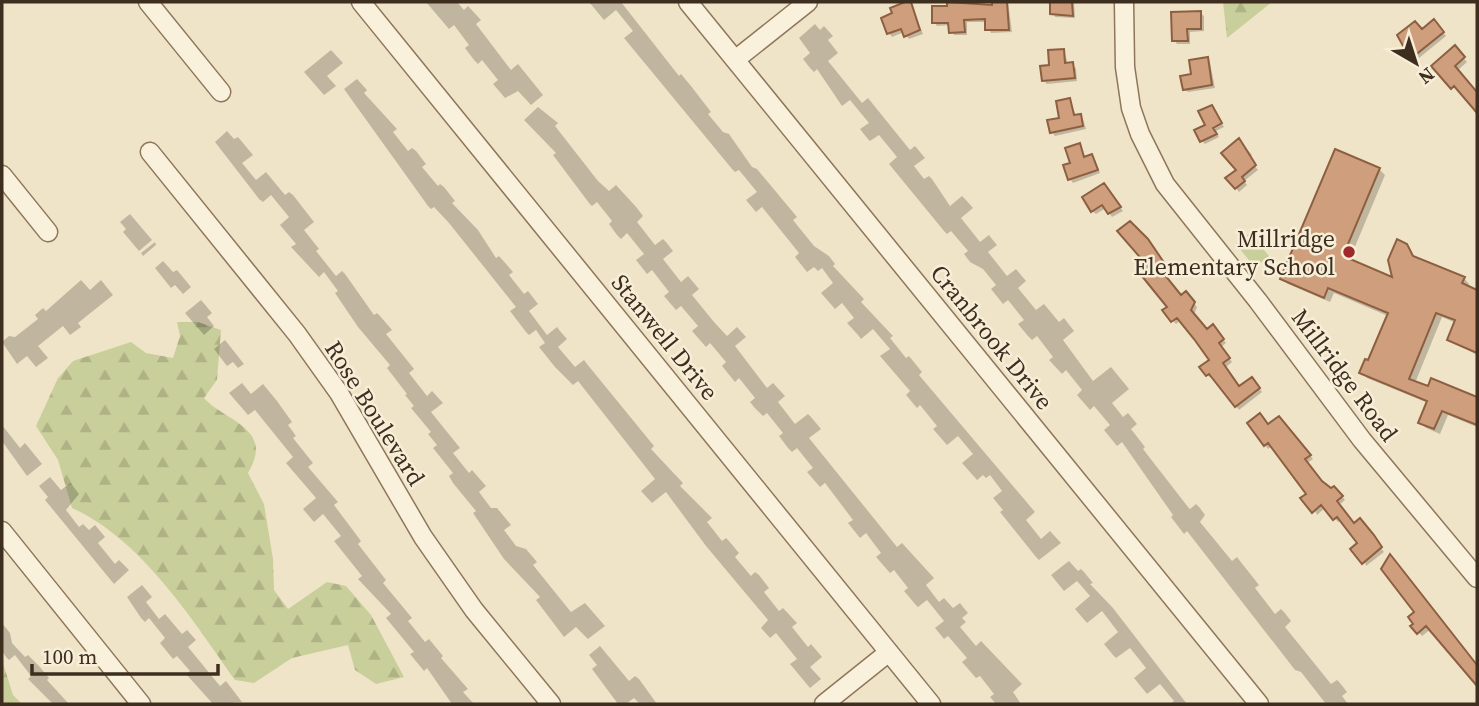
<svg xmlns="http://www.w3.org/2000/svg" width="1479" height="706" viewBox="0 0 1479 706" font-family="'Source Serif 4',serif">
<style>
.forest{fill:url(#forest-firs)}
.park{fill:url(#park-crowns)}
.shadow{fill:#0003}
.building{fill:#cf9f7d;stroke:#8d5f41;stroke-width:2}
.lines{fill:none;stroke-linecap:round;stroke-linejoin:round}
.minor-casing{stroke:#8d765c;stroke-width:21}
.minor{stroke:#faf1dc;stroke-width:18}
.poi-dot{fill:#9e2a2b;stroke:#f7eed8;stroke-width:2.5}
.labels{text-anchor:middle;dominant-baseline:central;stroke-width:5;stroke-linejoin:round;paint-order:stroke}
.poi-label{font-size:24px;fill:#3d2e20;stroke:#f7eed8;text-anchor:end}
.street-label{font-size:24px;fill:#3d2e20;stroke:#f7eed8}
</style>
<defs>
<pattern id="forest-firs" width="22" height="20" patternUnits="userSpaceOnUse" patternTransform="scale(1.75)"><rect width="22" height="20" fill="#c9cf9b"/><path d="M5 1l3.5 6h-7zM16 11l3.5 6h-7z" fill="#aeb285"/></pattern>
<pattern id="park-crowns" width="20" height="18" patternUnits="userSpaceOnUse" patternTransform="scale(1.75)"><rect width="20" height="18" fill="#c9cf9b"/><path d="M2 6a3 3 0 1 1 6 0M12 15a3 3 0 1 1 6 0" fill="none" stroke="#aeb285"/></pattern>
</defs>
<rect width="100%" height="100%" fill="#f0e4c8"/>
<path class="forest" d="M1223,2H1272L1227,38Z
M177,322H198L221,330L217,380L204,398C226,422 275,428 248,473L264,504L273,559L274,590L288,609L327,582L346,586L371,615L404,677L376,684L355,670L348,645L292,658L254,683L235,680C192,619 141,539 72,508L58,460L36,426L58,378L73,361L131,342L146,353L173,358L180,336Z
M2,660L13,695L22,704H2Z"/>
<path class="park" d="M1250,233L1269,256L1255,268L1236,244Z"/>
<path class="shadow" d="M426,2H457L464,10L468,6L481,20L476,24L511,70L518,64L543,95L531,105L518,91L505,98L493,84L498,80L482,60L478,64L474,60L465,48L469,45L454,25L449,29Z
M589,2H621L679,76L681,74L691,86L711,112L708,114L723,132L729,134L752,167L757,169L797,217L793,220L814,246L829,256L835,264L833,266L864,299L861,302L893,336L890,338L906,358L909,356L922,372L919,375L1035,512L1026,520L1041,539L1050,531L1061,543L1039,560L1036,557L1000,512L1003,510L993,498L1002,491L990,475L986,478L983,475L977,480L962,463L973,454L958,436L947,445L933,429L937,426L920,405L917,408L906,395L910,391L880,356L890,349L873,329L861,339L858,335L847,323L854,318L842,303L835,309L821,293L833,283L822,268L818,271L814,267L807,272L795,257L799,253L762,207L756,212L746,200L757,192L739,170L735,172L732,169L624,38L633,31L616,10L604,20Z
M910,2L923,34L909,39L904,32L892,37L889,33L894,14L892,9Z
M948,2L994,7V2H1008L1012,32L991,33L987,22H967V35H954L950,25L937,26L934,22L948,8Z
M1045,2H1074L1075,18L1055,17L1052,5Z
M1200,13L1204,16V31L1190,32V44H1177L1174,40Z
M815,24L820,30L824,26L833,36L828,40L838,53L828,61L862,103L868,98L910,150L915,146L925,158L914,166L924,179L929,176L932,179L950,206L962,196L966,200L973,208L961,218L980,242L989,235L992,239L997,245L988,252L1007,276L1016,269L1026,281L1018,288L1036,310L1044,304L1059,322L1064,318L1074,331L1063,340L1093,381L1111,367L1129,389L1112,403L1123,417L1128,413L1137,424L1131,429L1145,447L1143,449L1188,507L1190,509L1196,504L1200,508L1205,515L1200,522L1232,561L1237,557L1240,561L1259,585L1255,588L1275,614L1281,609L1284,612L1291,621L1285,627L1331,684L1337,680L1340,683L1347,692L1342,696L1348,704H1326L1301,672L1295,670L1187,531L1184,534L1171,517L1173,515L1122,442L1117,446L1104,430L1110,425L1094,406L1090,410L1077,395L1082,390L1066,370L1062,374L1049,360L1053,357L1037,336L1032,340L1028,336L1018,324L1024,320L1008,300L1003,304L991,289L996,285L983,269L970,262L964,254L968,251L951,231L947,234L944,231L889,164L897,157L879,135L870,141L867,138L860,129L869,123L850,100L842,106L817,69L814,72L810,68L803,59L810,53L799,38Z
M1437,25L1446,36L1419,58L1415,53L1412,56L1399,36Z
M1454,47L1467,62L1457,71L1477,92V110L1434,66Z
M331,50L343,63L327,76L336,86L324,95L304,72Z
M1064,50L1068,64L1076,68L1077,81L1047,84L1043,80Z
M1207,59L1210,63L1215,88L1188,92L1184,89Z
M357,79L367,90L364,93L397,129L393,132L408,151L412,148L416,151L426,164L422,167L438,186L440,184L444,187L455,201L452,203L478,230L496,258L499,256L513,272L509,275L524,294L528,291L538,304L529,311L547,335L557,327L560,331L567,339L558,347L575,367L584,360L587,364L654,446L651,449L683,483L680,486L712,518L707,522L722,541L726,538L729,541L739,553L735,557L751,576L755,572L759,575L769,588L764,592L779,611L783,608L797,623L792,627L808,647L811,644L822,657L810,667L821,679L810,688L790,664L797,659L776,633L770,638L761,628L768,620L706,546L666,492L652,503L641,491L655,479L578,381L573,385L555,367L539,347L545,343L536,330L529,335L526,332L510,311L516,307L449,223L434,207L431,209L428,206L344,89Z
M1070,100L1076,116L1083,119L1086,129L1055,136L1052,132Z
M538,107L558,123L555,126L598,181L609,191L616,185L637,208L643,216L637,222L655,245L663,239L666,242L673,251L663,259L681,282L688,276L699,289L692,295L714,322L727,336L737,327L746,337L735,346L767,388L773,383L785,396L778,402L795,424L808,414L811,417L821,429L809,438L897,547L902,543L934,578L926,585L939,602L944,598L953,608L960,603L963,607L968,613L962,618L966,622L960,627L976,646L981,641L1022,684L1013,692L1021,704H996L990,697L994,694L980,676L976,678L962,662L967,658L948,636L944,639L935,628L944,621L927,600L918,607L915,604L904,591L908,588L894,570L890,573L876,557L881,553L866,533L860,538L848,523L853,520L825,483L820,487L807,472L813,468L797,448L792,452L788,448L779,436L783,433L767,413L763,416L754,407L750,402L755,398L739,378L735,382L722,366L726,362L710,343L706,347L692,331L698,326L681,306L676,310L664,296L669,292L652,270L647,274L636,260L644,254L627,233L621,239L617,235L609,224L612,221L597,202L592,206L589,203L553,155L556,153L524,120Z
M1212,107L1224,127L1216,131L1219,137L1205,144L1202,141Z
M227,131L234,139L238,137L253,155L242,163L256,180L266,172L285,195L289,192L293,195L314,222L304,230L319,249L316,251L336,276L342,271L345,274L374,315L377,313L380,316L392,330L386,334L414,369L409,373L427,396L432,391L443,403L431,412L460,448L453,453L469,473L472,470L486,486L479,492L491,508H497L511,525L504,530L516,546L526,549L537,562L533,565L571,612L585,603L605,626L588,639L576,627L564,637L536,600L540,597L504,559L473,513L476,511L453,483L449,476L453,473L433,448L437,445L428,434L431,432L411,408L414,406L405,395L407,394L387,368L390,365L358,327L335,293L338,291L324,272L319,277L291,247L296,244L280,225L289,217L271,195L263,202L259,199L215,142Z
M1239,140L1252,155L1249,158L1258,170L1244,181L1247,185L1239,192L1236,188Z
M1079,145L1086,158L1092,156L1095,160L1100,173L1073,183L1070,179Z
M1379,169L1385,175L1349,261L1395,280L1406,245L1416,259L1464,278L1469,284L1468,288L1477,292V355L1449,340L1456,323L1442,317L1415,383L1429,389L1432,380L1477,399V427L1448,415L1440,434L1426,428L1420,422L1428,403L1367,378L1361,372L1369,362L1388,316L1334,293L1330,302L1288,284L1282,279Z
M1107,189L1123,211L1112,217L1106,208L1096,214L1092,211Z
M130,214L152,240L139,251L123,232L126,229L120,222Z
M155,242L156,245L143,256L141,253Z
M1151,244L1168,268L1164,271L1167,279L1181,297H1189L1197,307L1194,315L1207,331L1216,330L1226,343L1221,347L1232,362L1225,368L1240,388L1255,382L1262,392L1239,410L1214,376L1211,378L1207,375L1211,360L1181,320L1176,324L1173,321L1148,263Z
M163,261L173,272L177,270L191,287L183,294L175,285L171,288L155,268Z
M81,280L90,290L101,280L113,295L78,323L81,327L70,335L63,326L38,346L48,358L36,367L27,356L17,364L2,342L9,336L15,337L38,319L35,315L43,308L46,311Z
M201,300L212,313L207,317L214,326L204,335L185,313Z
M225,340L244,364L238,368L233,362L227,366L214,349Z
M242,383L251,394L263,384L277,401L292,422L288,425L296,436L293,438L313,463L308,467L338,502L334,505L361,541L358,544L386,580L383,583L412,618L408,621L425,642L429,639L443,656L441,658L468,689L463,692L474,704H452L427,668L424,671L410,654L414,652L386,618L391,614L358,579L362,576L334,541L341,536L323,514L314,522L303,509L316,498L286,463L293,457L255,410L248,415L229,393Z
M1283,422L1313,459L1307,463L1324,484L1338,491L1345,500L1339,505L1354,525L1363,524L1384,552L1366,566L1360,543L1341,520L1338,522L1326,507L1317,515L1308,494L1272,446L1268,449L1265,445L1269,426Z
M2,425L20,448L25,443L42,464L27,476L2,441Z
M50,477L61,490L70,483L73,486L79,494L66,510L79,527L83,524L89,530L95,525L105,537L98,543L115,564L119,560L129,570L114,584L45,500L48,497L39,486Z
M1394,560L1477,665V684L1431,629L1422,636L1413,626L1417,612Z
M1069,561L1078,571L1081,569L1084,572L1093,583L1090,584L1113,608L1187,704H1170L1174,701L1160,684L1147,694L1134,678L1146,668L1130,648L1116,658L1113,655L1104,644L1118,632L1102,611L1087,623L1075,609L1090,596L1077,581L1064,591L1051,575Z
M142,585L152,597L146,602L159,619L165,614L182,634L187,630L196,640L188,647L220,686L226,681L242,702L213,704L186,674L190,671L177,656L173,659L160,643L165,638L149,618L145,622L141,618L127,597Z
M2,623L10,633L12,643L25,657L28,655L39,666L49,678L47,680L69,704H53L28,679L31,676L15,655L9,660L6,657L2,651Z
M600,646L629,681L635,676L639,679L657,704H640L634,698L626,704H618L592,669L597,665L589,655Z"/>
<path class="building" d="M905,2H911L920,30L904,37L901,29L887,34L881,18L892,13L890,8Z
M947,2L992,5V2H1007L1009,30H985V19L964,20L965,32L949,33L948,23H932V6H947Z
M1050,2H1072L1073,16L1050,14Z
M1201,11V29H1187L1188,41H1172L1171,12Z
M1434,19L1444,32L1414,56L1410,51L1407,53L1397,35L1415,21L1422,29Z
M1455,45L1465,57L1455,66L1477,92V113L1454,86L1451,89L1431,66Z
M1064,49L1065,63L1073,62L1075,78L1042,81L1040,66L1049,65L1048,50Z
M1208,57L1212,85L1183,90L1180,76L1191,74L1189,60Z
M1070,98L1074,115L1081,114L1083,126L1050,133L1047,120L1059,118L1056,101Z
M1212,105L1222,123L1213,128L1217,134L1200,142L1194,130L1205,125L1198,111Z
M1239,138L1256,165L1242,177L1245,181L1235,189L1225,178L1236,170L1221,153Z
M1080,143L1084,157L1092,154L1098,170L1068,180L1063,165L1070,163L1065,148Z
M1335,149L1380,168L1343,256L1392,277L1388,260L1397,239L1407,244L1413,256L1465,277L1462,283L1477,290V353L1447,340L1455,320L1436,313L1409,379L1428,386L1431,378L1477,397V425L1442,411L1434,429L1418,423L1427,401L1359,373L1365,359L1368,360L1388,313L1328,288L1324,298L1280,279Z
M1104,183L1121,207L1108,214L1102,205L1091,212L1082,197Z
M1130,221L1148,239L1165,264L1161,268L1164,274L1181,295L1186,291L1195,302L1191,310L1207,329L1213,324L1224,339L1219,343L1230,358L1223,363L1239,386L1252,377L1260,388L1235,407L1209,374L1206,376L1199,367L1209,360L1194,339L1177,318L1171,322L1162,310L1167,307L1137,270L1145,263L1117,231Z
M1260,413L1268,424L1279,416L1311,455L1305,459L1322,481L1331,488L1334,486L1343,496L1337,501L1354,523L1360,518L1374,535L1382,547L1362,564L1350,549L1357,543L1337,517L1333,520L1321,505L1312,513L1300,498L1306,494L1268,443L1264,446L1247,423Z
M1390,554L1477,665V686L1426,626L1417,634L1410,626L1413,624L1408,617L1414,612L1381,569Z"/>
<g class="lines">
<g class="minor-casing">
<path id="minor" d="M148,2L221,92
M361,2L931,704
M688,2L1259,704
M1124,2L1125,67L1131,108L1140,134L1165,184L1258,301L1362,440L1477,578
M735,60L808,2
M150,152L297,334L339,393L423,537L474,610L551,704
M2,175L48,232
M2,531L141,704
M824,704L889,652"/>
</g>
<use href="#minor" class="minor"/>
</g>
<circle class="poi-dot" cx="1349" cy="252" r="7"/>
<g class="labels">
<g class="poi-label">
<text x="1335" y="238">Millridge<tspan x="1335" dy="28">Elementary School</tspan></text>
</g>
<g class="street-label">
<text transform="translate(665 337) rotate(51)">Stanwell Drive</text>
<text transform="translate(992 337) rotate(51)">Cranbrook Drive</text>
<text transform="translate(1345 375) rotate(53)">Millridge Road</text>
<text transform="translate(375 413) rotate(58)">Rose Boulevard</text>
</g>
</g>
<rect width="1479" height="706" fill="none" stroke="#3d2e20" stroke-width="7"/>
<g transform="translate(1416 63) rotate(141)" stroke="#f7eed8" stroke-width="5" paint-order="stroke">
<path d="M0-5L12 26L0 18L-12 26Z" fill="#3d2e20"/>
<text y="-10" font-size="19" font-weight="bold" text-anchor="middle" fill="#3d2e20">N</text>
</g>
<path d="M32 664v10h186v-10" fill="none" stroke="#3d2e20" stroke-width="3.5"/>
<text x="42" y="664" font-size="21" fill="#3d2e20" stroke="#f7eed8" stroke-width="5" paint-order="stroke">100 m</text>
</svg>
